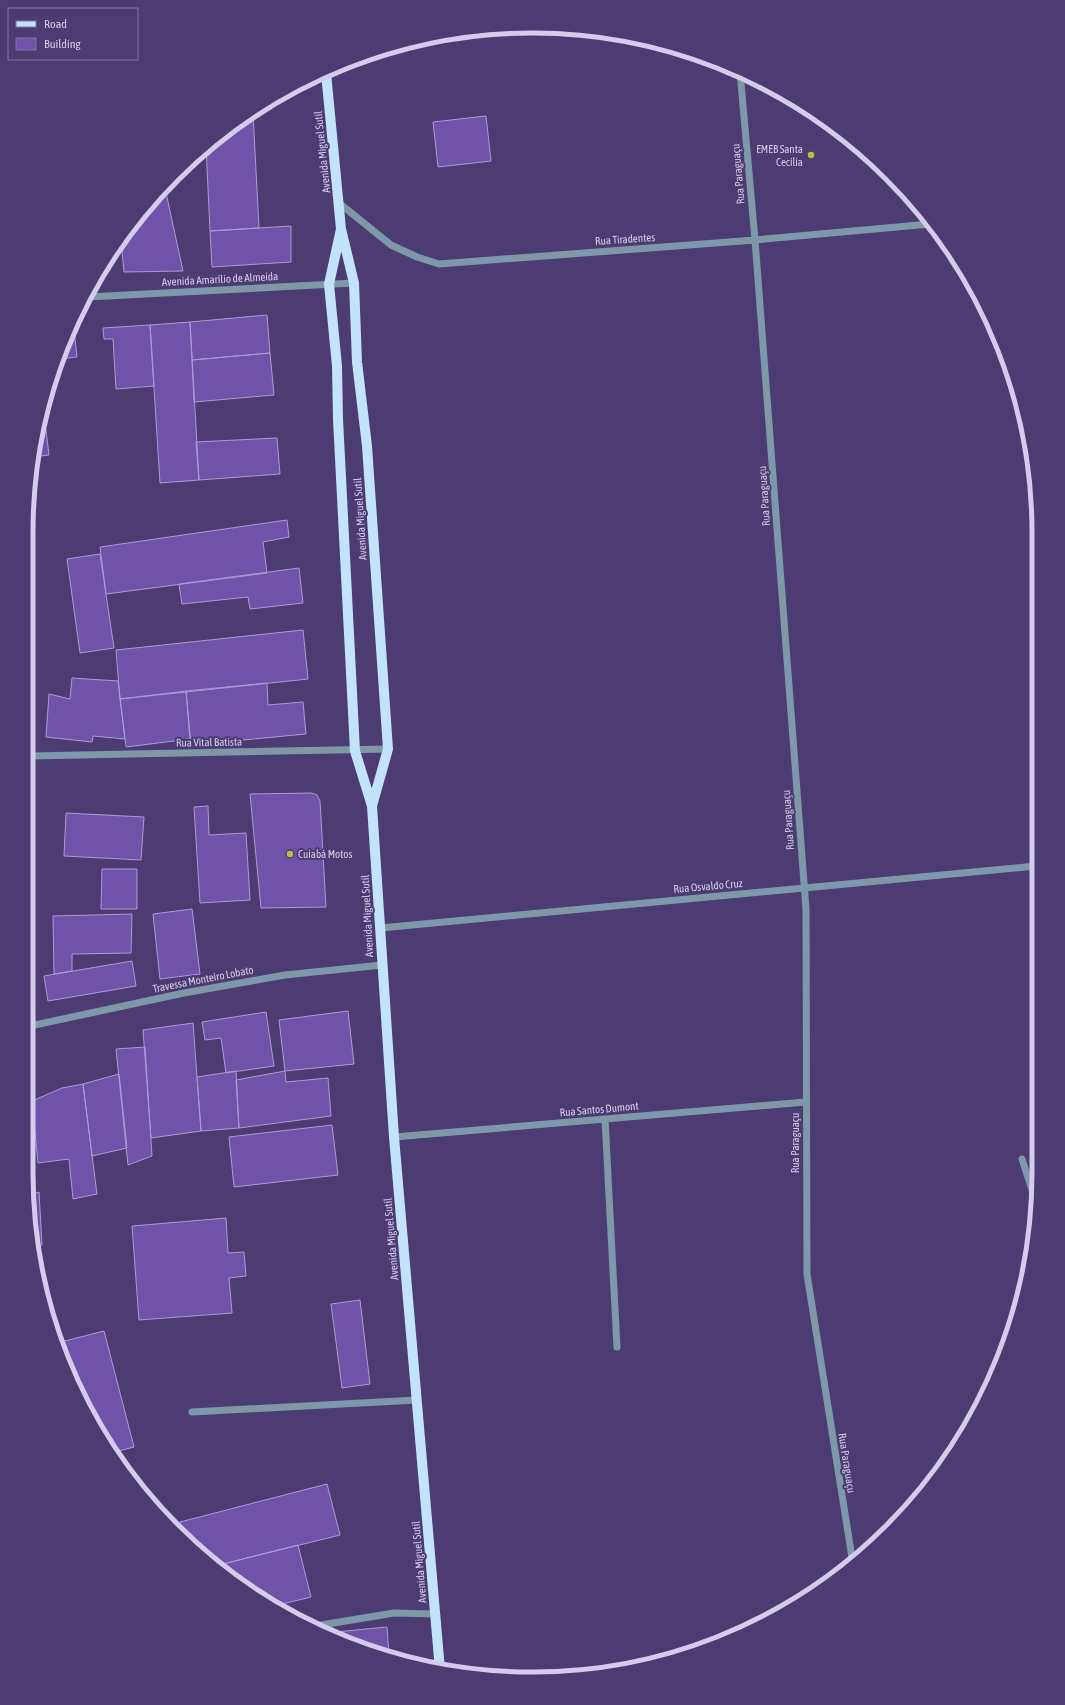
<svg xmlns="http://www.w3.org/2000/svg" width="1065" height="1705" viewBox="0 0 1065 1705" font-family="'Asap Condensed',sans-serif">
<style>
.building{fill:#6f53a9;stroke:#ac9bd9}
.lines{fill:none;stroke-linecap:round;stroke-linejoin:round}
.minor{stroke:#7c98a9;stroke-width:7}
.major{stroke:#c2e3f9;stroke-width:10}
.poi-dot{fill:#b2c34c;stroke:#4d3c72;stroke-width:1.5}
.labels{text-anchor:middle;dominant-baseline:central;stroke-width:4;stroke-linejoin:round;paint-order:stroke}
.poi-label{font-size:11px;fill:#d4ccec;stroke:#4d3c72;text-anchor:end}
.street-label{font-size:11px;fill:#d4ccec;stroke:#4d3c72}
.rim{fill:none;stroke:#d4ccec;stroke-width:5}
</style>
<rect width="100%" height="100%" fill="#4d3c72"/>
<path class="building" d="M253,113L259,228L210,231L206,146Z
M486,116L491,161L438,167L433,122Z
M165,188L183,271L124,272L121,241L131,224Z
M291,226V262L212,267L210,231Z
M267,315L270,353L192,360L190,322Z
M190,322L199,480L160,483L150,325Z
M150,325L154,386L116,389L113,339H104L103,328Z
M74,329L77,357L59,359L64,339L70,330Z
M270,353L274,395L194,402L192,360Z
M44,414L49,455L33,457Z
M277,438L280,474L199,480L196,442Z
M287,520L289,537L263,542L267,573L106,594L100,547Z
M100,554L114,648L80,653L67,559Z
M299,568L303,603L250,609L248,597L182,604L179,584Z
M303,630L308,679L120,699L116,650Z
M72,678L118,681L125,739L93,736L92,742L46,737L49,694L70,699Z
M267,683L268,705L303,702L306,734L191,745L186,691Z
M186,691L190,739L126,747L120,699Z
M312,793L317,795L320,801L326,907L261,908L250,794Z
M208,806L209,835L246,833L250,900L200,903L194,807Z
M66,813L144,817L141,860L64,856Z
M102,869H137V909H101Z
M192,909L200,974L160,979L153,914Z
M132,914L131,953L72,954V971L54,974L53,916Z
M132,961L136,986L48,1001L44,976Z
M348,1011L354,1064L285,1071L279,1020Z
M266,1012L274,1066L226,1073L221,1038L205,1040L202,1022Z
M193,1023L201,1131L151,1138L143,1030Z
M145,1047L152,1156L128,1165L116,1049Z
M236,1071L239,1128L201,1131L197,1077Z
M285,1071L286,1082L328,1078L331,1116L239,1128L236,1080Z
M119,1074L127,1148L92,1156L83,1084Z
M83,1084L97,1194L73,1199L69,1159L38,1163L32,1101L62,1088Z
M332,1125L338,1175L234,1187L229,1137Z
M39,1192L42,1245L33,1248L30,1239V1195Z
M226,1218L228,1253L244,1252L246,1276L229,1278L232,1313L139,1320L132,1226Z
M360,1300L370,1384L342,1388L331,1304Z
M104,1331L134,1447L111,1453L57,1343Z
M327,1484L340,1535L215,1566L185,1540L180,1522Z
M298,1545L311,1597L274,1606L224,1574L215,1566Z
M387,1627L389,1657L369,1652L335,1638V1632Z"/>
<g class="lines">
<path class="minor" d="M740,72L755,240L806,909L807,1274L853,1564
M339,203L391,245L417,257L439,264L755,240L930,224
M88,297L354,283
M30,756L388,749
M381,928L1036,866
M30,971L32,1025
M30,1026L184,993L285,975L382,965
M605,1119L617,1347
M394,1137L806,1102
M1022,1159L1035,1199
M192,1412L417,1400
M309,1627L394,1613L436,1614"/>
<path class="major" d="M326,73L341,229L354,283L357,362L367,446L388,749L372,806
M341,229L329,284L337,366L338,419L355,751L372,806L394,1137L440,1670"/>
</g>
<g class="poi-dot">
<circle cx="811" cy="155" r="4"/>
<circle cx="290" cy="854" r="4"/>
</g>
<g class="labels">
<g class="poi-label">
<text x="803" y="149">EMEB Santa<tspan x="803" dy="13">Cecília</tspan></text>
<text x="298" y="854" text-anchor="start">Cuiabá Motos</text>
</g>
<g class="street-label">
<text transform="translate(322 152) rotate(-96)">Avenida Miguel Sutil</text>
<text transform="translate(738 174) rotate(-95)">Rua Paraguaçu</text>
<text transform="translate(625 239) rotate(-4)">Rua Tiradentes</text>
<text transform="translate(220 279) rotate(-3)">Avenida Amarílio de Almeida</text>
<text transform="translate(764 496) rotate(-94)">Rua Paraguaçu</text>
<text transform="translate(360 519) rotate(-94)">Avenida Miguel Sutil</text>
<text transform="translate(209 742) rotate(-1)">Rua Vital Batista</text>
<text transform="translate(788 820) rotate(-94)">Rua Paraguaçu</text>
<text transform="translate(708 886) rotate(-5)">Rua Osvaldo Cruz</text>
<text transform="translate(367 916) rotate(-93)">Avenida Miguel Sutil</text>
<text transform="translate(203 979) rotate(-11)">Travessa Monteiro Lobato</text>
<text transform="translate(599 1109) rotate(-5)">Rua Santos Dumont</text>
<text transform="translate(795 1143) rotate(-90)">Rua Paraguaçu</text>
<text transform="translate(391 1239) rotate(-95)">Avenida Miguel Sutil</text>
<text transform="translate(847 1463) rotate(81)">Rua Paraguaçu</text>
<text transform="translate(419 1562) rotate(-95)">Avenida Miguel Sutil</text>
</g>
</g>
<path d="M0 0H1065V1705H0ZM532 33H533A499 499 0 0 1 1032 532V1173A499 499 0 0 1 533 1672H532A499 499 0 0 1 33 1173V532A499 499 0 0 1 532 33Z" fill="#4d3c72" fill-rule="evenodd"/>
<path class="rim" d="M532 33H533A499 499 0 0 1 1032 532V1173A499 499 0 0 1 533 1672H532A499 499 0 0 1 33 1173V532A499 499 0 0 1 532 33Z"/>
<rect x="8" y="8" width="130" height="52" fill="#4d3c72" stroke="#8376a3"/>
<rect x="16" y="21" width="20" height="6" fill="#c2e3f9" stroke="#8376a3"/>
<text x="44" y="28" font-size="12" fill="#d4ccec">Road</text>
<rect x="16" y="38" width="20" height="12" fill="#6f53a9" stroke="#8376a3"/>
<text x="44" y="48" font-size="12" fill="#d4ccec">Building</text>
</svg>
